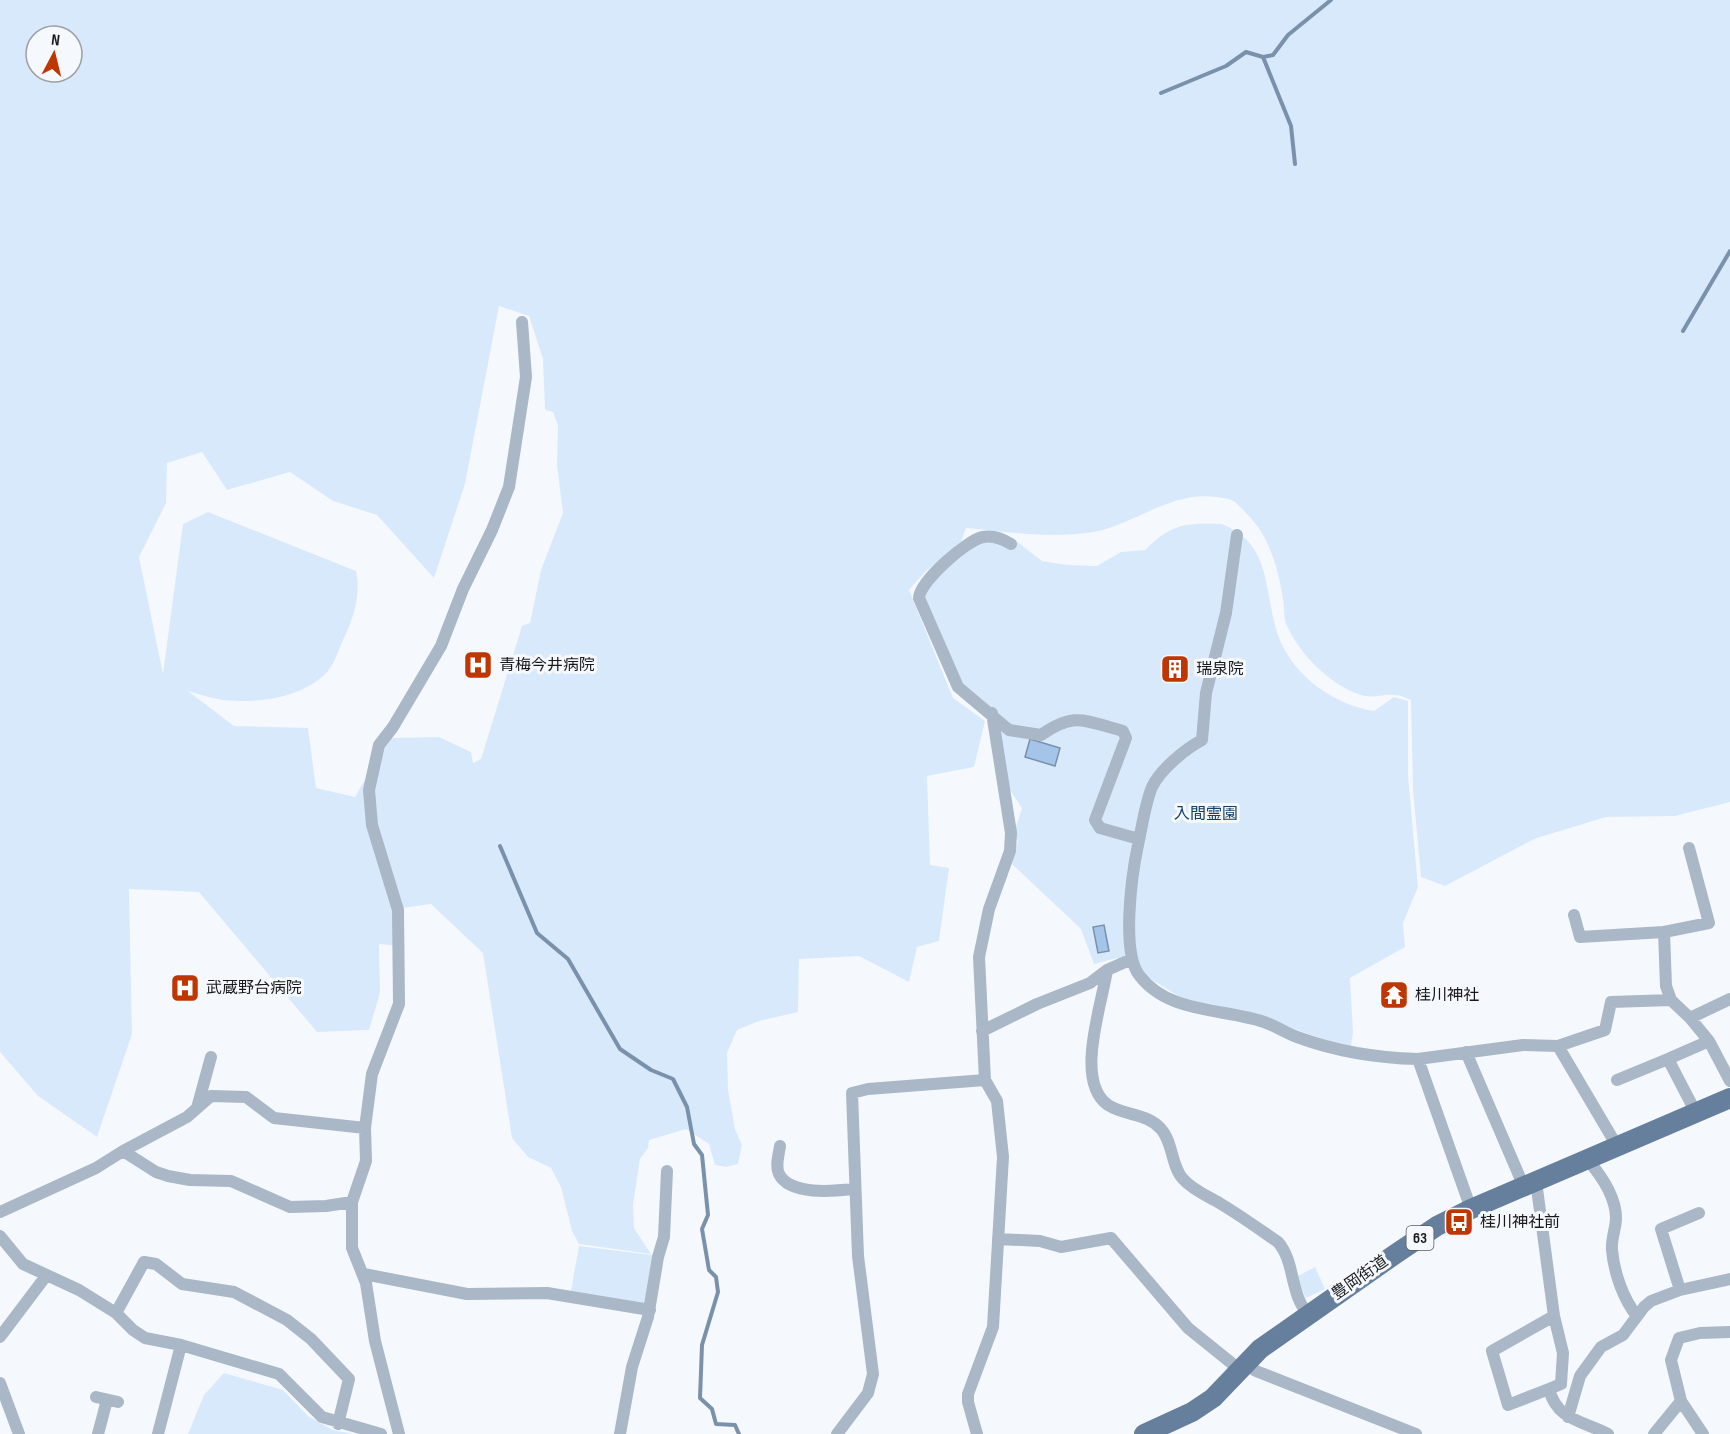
<svg xmlns="http://www.w3.org/2000/svg" width="1730" height="1434" viewBox="0 0 1730 1434" font-family="'Sofia Sans Condensed','Noto Sans JP',sans-serif">
<style>
.green{fill:#d9e9fc;fill-rule:evenodd}
.water{fill:#a4c4e9;stroke:#7a91ab;stroke-width:1.5}
.lines{fill:none;stroke-linecap:round;stroke-linejoin:round}
.stream{stroke:#7a91ab;stroke-width:4}
.minor{stroke:#a9b7c7;stroke-width:12}
.primary{stroke:#667f9c;stroke-width:20}
.labels{text-anchor:middle;dominant-baseline:central;stroke-width:6;stroke-linejoin:round;paint-order:stroke}
.shield{fill:#f5f9fe;stroke:#5a5c5f;stroke-width:1.5}
.shield-label{font-size:15px;font-weight:bold;fill:#18191b}
.poi-label{font-size:16px;fill:#18191b;stroke:#f5f9fe;text-anchor:start}
.park-label{font-size:16px;fill:#123f6d;stroke:#f5f9fe}
.street-label{font-size:16px;fill:#18191b;stroke:#f5f9fe}
</style>
<rect width="100%" height="100%" fill="#f5f9fe"/>
<path class="green" d="M0,0H1730V802L1675,816L1606,817L1534,839L1445,886L1421,877L1413,790L1411,700C1406,698 1400,695 1394,695C1381,693 1375,700 1358,694C1328,683 1300,654 1287,626C1283,618 1285,608 1283,599C1278,568 1269,535 1246,513C1241,508 1235,500 1228,499C1175,486 1142,522 1094,532C1052,539 1007,532 966,528L961,542L926,571L909,590L953,698L985,721L974,767L927,776L930,865L949,868L939,941L917,947L909,982L859,956L799,959L798,1012L759,1021L737,1030L727,1053L728,1090L735,1129L742,1145L738,1164L726,1167L715,1165L709,1144L686,1129L649,1140L648,1148L640,1159L633,1205L634,1228L651,1254L579,1244L572,1231L561,1187L551,1168L528,1157L512,1138L483,953L431,904L402,908V946L379,944L380,993L369,1030L317,1032L199,892L129,889L132,1034L97,1137L38,1096L0,1052ZM36,36H72V72H36ZM499,306L529,316L543,359L545,410L553,412L558,425L557,465L563,513L541,570L530,623L522,626L481,759L473,763L471,752L439,737L389,738L355,797L316,788L308,728L234,726L188,691C200,694 212,699 224,700C257,704 304,698 328,671C335,663 339,648 344,638C354,617 361,594 356,571L208,512L183,524L163,674L139,557L166,503L167,463L202,452L227,490L290,472L333,501L377,515L434,578L465,484Z
M1222,524C1269,543 1264,583 1275,625C1286,671 1330,704 1374,711L1394,697L1408,701V775L1418,887L1403,923L1405,947L1350,978L1353,1032L1351,1046L1334,1043L1261,1017L1183,999L1117,958L1094,964L1081,929L1012,864L1018,841L1014,833L1022,808L1006,784L997,723L955,689L917,588L968,541L972,534L988,531L1015,540L1042,561L1067,565L1097,566L1121,552L1145,550C1172,523 1185,523 1222,524Z
M579,1246L652,1255L647,1302L643,1304L571,1291Z
M1315,1267L1325,1289L1306,1298L1296,1277Z
M224,1373L283,1390L308,1416L333,1430L353,1434H188L204,1395Z"/>
<path class="water" d="M1030,739L1060,748L1055,766L1025,757Z
M1104,925L1109,951L1098,953L1093,927Z"/>
<g class="lines">
<path class="stream" d="M1263,57L1291,126L1295,164
M1161,93L1226,66L1246,52L1263,57L1273,55L1288,35L1331,0
M1683,331L1730,251
M500,846L537,933L568,959L620,1049L651,1070L673,1079L687,1107L694,1144L702,1155L708,1215L702,1229L709,1270L716,1277L718,1292L702,1345L700,1398L712,1409L716,1424L735,1425L739,1434"/>
<path class="minor" d="M1237,535L1226,613L1206,693L1202,740C1185,749 1160,770 1152,787C1145,804 1142,827 1138,845C1132,873 1121,951 1139,975C1168,1014 1223,1008 1264,1022C1276,1026 1286,1033 1297,1037C1335,1051 1378,1058 1418,1059L1523,1045L1558,1046L1605,1030L1611,1002L1671,1000L1690,1018L1730,999
M1011,544C1003,539 993,535 983,537C967,540 920,581 919,598L958,687L1009,730L1041,735C1075,711 1085,721 1123,731L1126,738L1095,820L1100,828L1139,839
M1574,915L1580,937L1664,932
M1107,970C1102,1005 1074,1081 1108,1105C1125,1116 1147,1113 1161,1129C1173,1142 1171,1166 1183,1179C1194,1191 1208,1196 1221,1204C1241,1216 1259,1229 1278,1242C1296,1263 1289,1294 1309,1315
M1671,1000L1666,986L1664,932L1709,923L1689,848
M1690,1018L1709,1041L1730,1081
M982,1031L1037,1004L1090,983L1107,970L1132,959
M1558,1046L1617,1146
M1466,1052L1524,1187
M1418,1059L1471,1209
M1617,1080L1668,1059
M197,1108L211,1057
M1695,1111L1668,1059L1709,1041
M780,1146C779,1154 775,1166 779,1174C790,1196 835,1191 854,1189
M123,1151L156,1172L168,1176L190,1180L231,1181L290,1207L326,1206L352,1202
M1587,1159C1600,1174 1616,1196 1616,1218C1616,1228 1611,1239 1612,1250C1614,1272 1623,1299 1637,1316
M1536,1181L1554,1316L1563,1353L1561,1384L1549,1389C1557,1421 1584,1421 1608,1434
M0,1212L96,1168L123,1151L187,1117L211,1096L246,1097L274,1118L365,1128
M0,1236L23,1264L79,1290L116,1313L133,1330L145,1338L181,1345L279,1374L322,1417L381,1434
M998,1239L1040,1241L1061,1247L1111,1238L1188,1328L1240,1370
M364,1274L467,1294L547,1293L650,1310
M1680,1290L1661,1229L1699,1213
M116,1313L144,1262L156,1264L182,1284L234,1292L287,1320L311,1339L349,1379L338,1424
M0,1337L46,1276
M1246,1364L1256,1371L1416,1434
M0,1383L19,1434
M1549,1389L1508,1405L1492,1351L1554,1316
M96,1397L118,1402
M1681,1401L1703,1434
M1568,1417L1580,1376L1601,1347L1623,1335L1644,1307L1651,1301L1680,1290L1730,1279
M98,1434L107,1400
M158,1434L181,1345
M399,1434L375,1341L366,1283L352,1248V1202L366,1161L365,1128L372,1074L399,1004L398,910L372,825L369,790L379,745L393,727L441,646L463,589L492,530L509,487L526,377L522,322
M620,1434L632,1367L648,1317L658,1257L664,1237L667,1171
M837,1434L868,1393L873,1374L858,1256L852,1093L868,1089L985,1080
M977,1434L968,1402V1394L993,1327L1003,1157L997,1101L985,1080L979,957L989,909L1010,851L1011,833L992,713
M1654,1434L1681,1401L1671,1360L1679,1338L1700,1333L1730,1332"/>
<path class="primary" d="M1144,1434L1192,1412L1213,1398L1260,1349L1394,1255L1437,1226L1471,1209L1730,1098"/>
</g>
<defs>
<g id="hospital-square" transform="scale(1.5)"><rect x="-9" y="-9" width="18" height="18" rx="4" fill="#be3602" stroke="#f5f9fe"/><path d="M-5-5h3v3.5h4V-5h3V5h-3V1.5h-4V5h-3Z" fill="#fff"/></g>
<g id="building-square" transform="scale(1.5)"><rect x="-9" y="-9" width="18" height="18" rx="4" fill="#be3602" stroke="#f5f9fe"/><path d="M-4-6H4V6H1V3H-1V6H-4ZM-2.5-4.3h1.7v1.8h-1.7ZM.8-4.3h1.7v1.8H.8ZM-2.5-1h1.7V.8h-1.7ZM.8-1h1.7V.8H.8Z" fill="#fff"/></g>
<g id="temple-square" transform="scale(1.5)"><rect x="-9" y="-9" width="18" height="18" rx="4" fill="#be3602" stroke="#f5f9fe"/><path d="M0-6L5-2H3V0L6.5 2.5H4V6H1.5V3h-3V6H-4V2.5H-6.5L-3 0V-2H-5Z" fill="#fff"/></g>
<g id="bus-square" transform="scale(1.5)"><rect x="-9" y="-9" width="18" height="18" rx="4" fill="#be3602" stroke="#f5f9fe"/><path d="M-5-6H5V4H4V6H2V4H-2V6H-4V4H-5ZM-3.5-4V0h7V-4ZM-3.5 1.2v1.5H-2V1.2ZM2 1.2v1.5H3.5V1.2Z" fill="#fff"/></g>
</defs>
<g fill-rule="evenodd">
<use href="#hospital-square" x="478" y="665"/>
<use href="#building-square" x="1175" y="669"/>
<use href="#hospital-square" x="185" y="988"/>
<use href="#temple-square" x="1394" y="995"/>
<use href="#bus-square" x="1459" y="1222"/>
</g>
<g class="labels">
<rect class="shield" x="1406.5" y="1226" width="27" height="24" rx="4.5"/>
<g class="shield-label">
<text x="1420" y="1238">63</text>
</g>
<g class="poi-label">
<text x="499" y="665">青梅今井病院</text>
<text x="1196" y="669">瑞泉院</text>
<text x="206" y="988">武蔵野台病院</text>
<text x="1415" y="995">桂川神社</text>
<text x="1480" y="1222">桂川神社前</text>
</g>
<g class="park-label">
<text x="1206" y="814">入間霊園</text>
</g>
<g class="street-label">
<text transform="translate(1360 1278) rotate(-35)">豊岡街道</text>
</g>
</g>
<g transform="translate(54 54) rotate(7)"><circle r="28" fill="#f5f9fe" stroke="#9d9fa3" stroke-width="1.5"/>
<path d="M0-4.5L10 22L0 15L-10 22Z" fill="#be3602"/>
<text y="-9" font-size="16" font-weight="bold" text-anchor="middle" fill="#18191b">N</text>
</g>
</svg>
